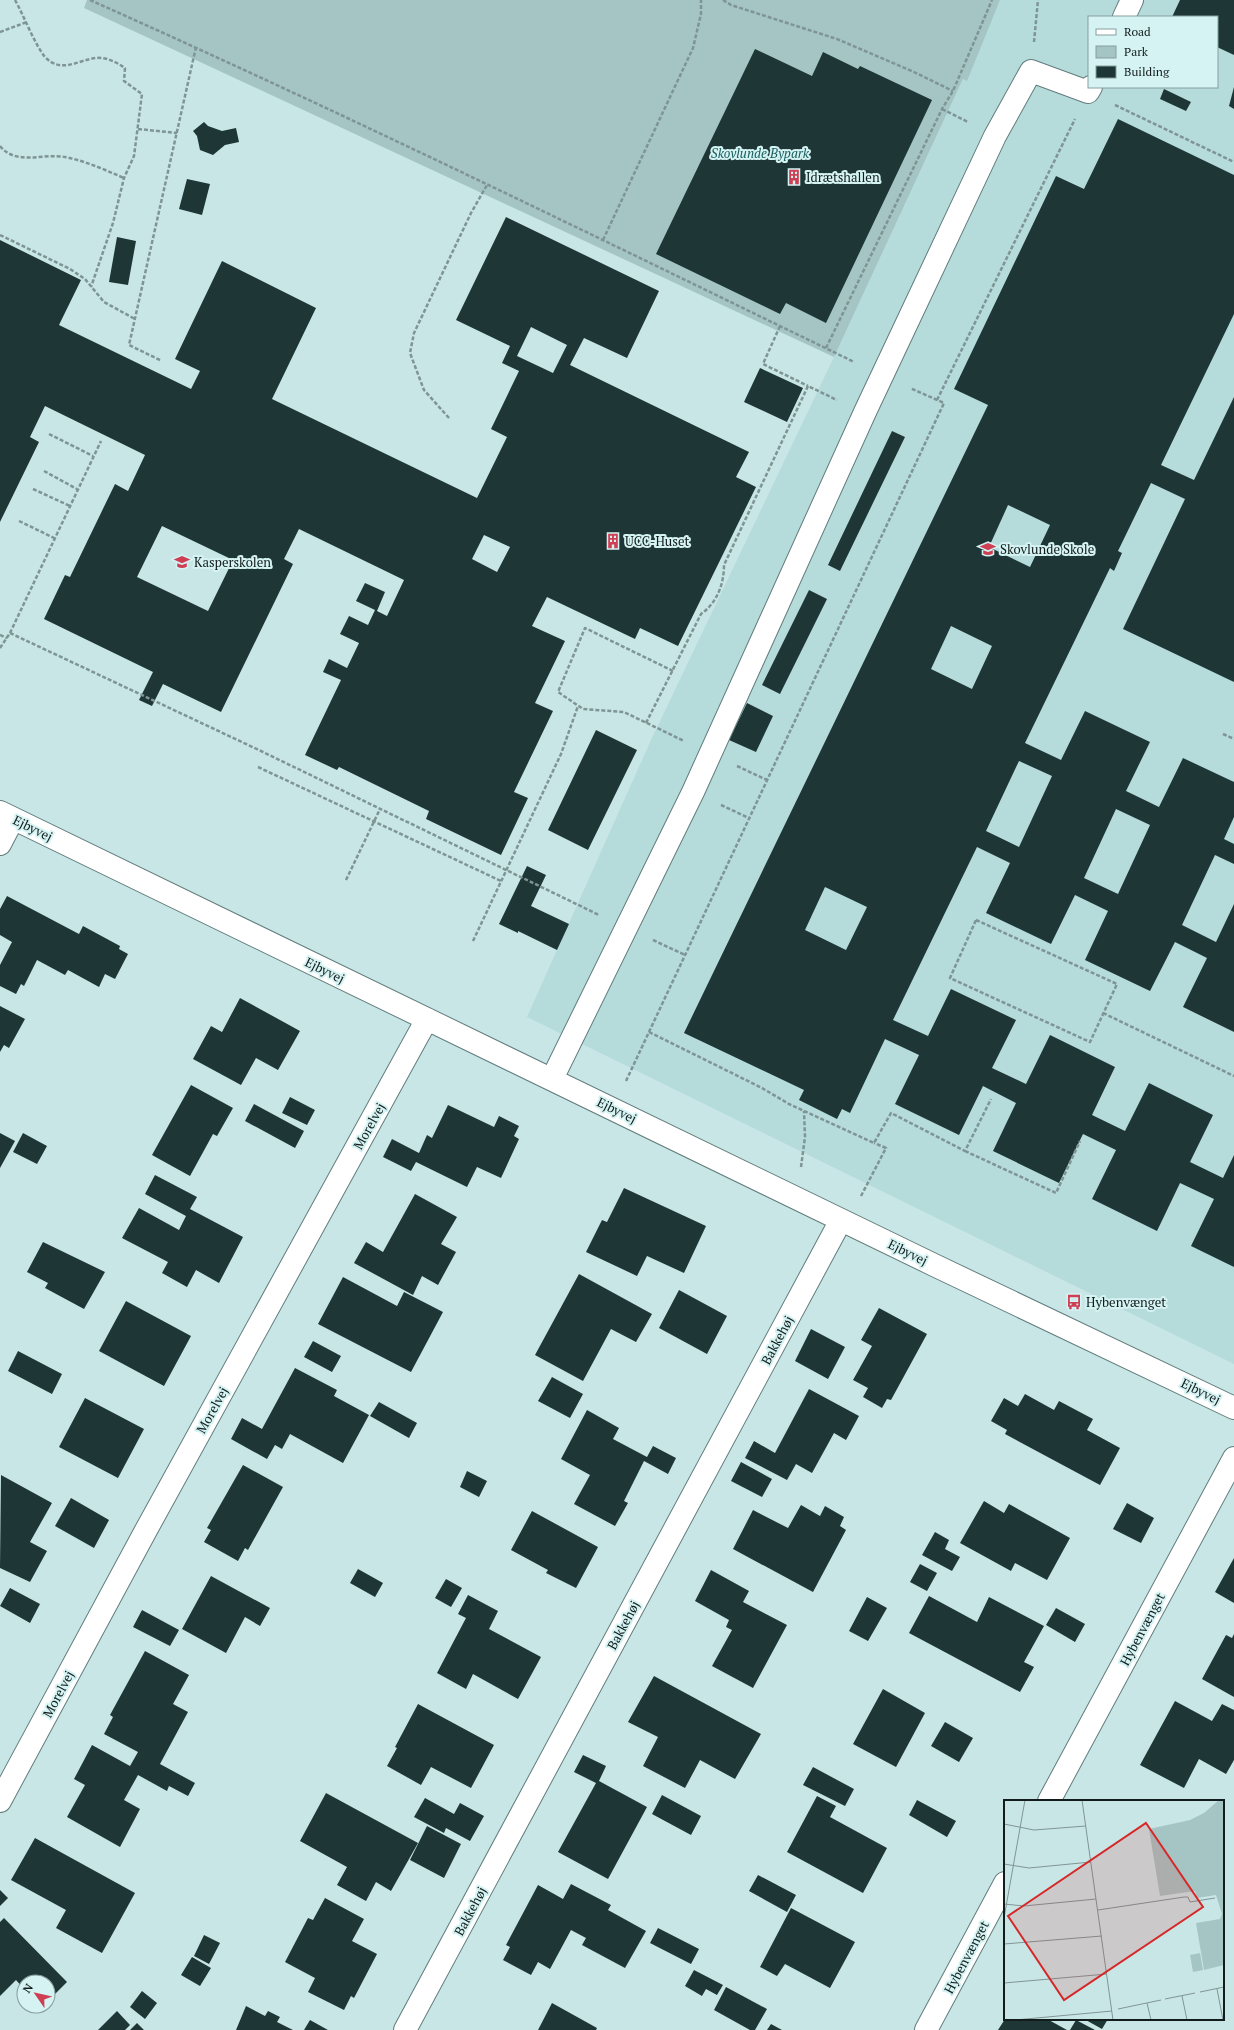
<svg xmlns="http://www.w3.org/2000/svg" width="1234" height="2030" viewBox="0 0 1234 2030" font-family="'PT Serif',serif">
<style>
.built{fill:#b5dbdb;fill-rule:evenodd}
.green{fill:#a5c5c5}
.building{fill:#1e3636;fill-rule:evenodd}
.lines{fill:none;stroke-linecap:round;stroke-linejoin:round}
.minor-casing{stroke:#627c7c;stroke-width:24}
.path{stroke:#7f9494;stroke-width:2.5;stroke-dasharray:4 2;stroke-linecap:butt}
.minor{stroke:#fff;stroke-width:22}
.labels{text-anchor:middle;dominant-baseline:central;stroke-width:4;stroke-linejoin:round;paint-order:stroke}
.park-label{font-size:13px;font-style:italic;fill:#175c5d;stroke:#d6f3f3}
.poi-label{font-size:13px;fill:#121c1c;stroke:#d6f3f3;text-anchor:start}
.street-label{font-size:13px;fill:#121c1c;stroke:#d6f3f3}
.inset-road{fill:none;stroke:#809595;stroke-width:1}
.view{fill:#d62828;fill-opacity:0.15;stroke:#d62828;stroke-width:2}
.inset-edge{fill:none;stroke:#121c1c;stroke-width:2}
</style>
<rect width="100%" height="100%" fill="#c9e6e6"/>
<path class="built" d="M1000,0H1234V1364L527,1017L651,740L834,357ZM1089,17H1217V87H1089Z"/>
<path class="green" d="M87,0H1000L967,81L963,79L834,357L84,8Z"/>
<path class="building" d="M1180,0H1234V55L1217,47V17H1172Z
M755,49L812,76L823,52L858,69L860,66L932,100L826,323L786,303L780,314L656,254Z
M1234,87V109L1229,106Z
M1164,89L1191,102L1186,111L1160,99Z
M1118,119L1234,175V314L1161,465L1194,480L1234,397V682L1123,629L1185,499L1151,483L1118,551L1122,553L1114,571L1110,568L1025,743L1061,760L1085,711L1150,742L1126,791L1159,807L1183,758L1234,782V817L1224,839L1234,844V864L1215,855L1182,925L1216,942L1234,904V1032L1183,1007L1207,958L1175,942L1150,991L1085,960L1108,911L1075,895L1051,944L986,913L1010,863L977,847L893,1020L928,1036L951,989L1016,1020L992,1068L1026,1084L1050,1035L1115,1067L1092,1115L1125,1131L1149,1083L1213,1115L1190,1162L1223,1178L1234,1155V1267L1191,1246L1214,1199L1180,1183L1157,1231L1092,1199L1116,1150L1083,1134L1059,1183L993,1151L1016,1103L983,1086L959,1135L895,1104L919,1055L885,1039L850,1113L842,1109L837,1119L799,1100L804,1090L684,1033L988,405L954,389L1056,176L1084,189ZM1008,505L1050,525L1030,567L989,547ZM951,626L992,646L972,689L931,669ZM1019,761L1052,776L1019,847L986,831ZM1116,809L1150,825L1118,894L1084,878ZM825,887L867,907L846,950L805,930Z
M204,122L208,126L222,131L236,128L239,142L225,145L213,155L200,150L197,136L193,131Z
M187,179L210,184L202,215L179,209Z
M506,217L659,291L627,358L584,338L570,365L749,452L736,477L756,487L678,646L640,628L635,639L547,597L532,626L565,641L535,703L553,711L514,792L528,798L501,855L426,819L429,811L339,767L337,770L305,755L341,680L323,672L329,659L347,668L359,643L340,634L349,616L368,625L375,610L356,601L365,583L385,592L377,611L387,616L404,580L299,529L284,559L293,564L221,712L163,684L152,706L139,700L153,672L44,619L65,575L70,577L115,484L128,491L145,455L45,406L30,437L39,442L0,522V240L81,280L59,325L191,389L200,371L175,359L222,261L316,308L272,399L477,498L507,437L491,429L519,371L502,363L510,346L456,320ZM531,327L567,345L553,373L517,356ZM162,526L233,560L208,611L137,577ZM484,535L510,547L497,572L472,559Z
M117,237L136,241L128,285L109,282Z
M760,368L803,388L787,422L744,402Z
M892,431L905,437L840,571L828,565Z
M809,590L827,599L780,694L762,685Z
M747,703L773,716L756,752L729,740Z
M596,730L637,750L588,850L548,830Z
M527,866L546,875L531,906L569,924L557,950L518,931V933L499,924Z
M7,896L79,934L83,926L120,946L119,949L128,954L115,979L105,974L99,987L68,970L65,975L37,960L24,986L21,984L16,994L0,986V965L12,942L0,935V909Z
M240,998L300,1031L278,1070L256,1058L241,1085L193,1059L211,1026L222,1032Z
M0,1006L25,1019L9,1048L4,1045L0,1052Z
M191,1085L233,1108L217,1136L213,1134L190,1176L152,1155Z
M290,1097L315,1110L307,1125L282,1113Z
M254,1104L304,1131L295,1148L245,1121Z
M448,1105L494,1127L499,1116L519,1126L514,1136L519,1139L501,1178L477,1167L467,1187L416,1162L411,1171L383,1157L392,1139L419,1153L427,1135L432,1138Z
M0,1133L15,1141L0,1168Z
M23,1133L47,1146L37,1164L13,1152Z
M155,1175L197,1197L190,1209L243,1237L219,1283L196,1270L187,1287L162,1273L168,1262L122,1238L139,1208L179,1230L186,1216L145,1194Z
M624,1188L706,1226L684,1273L647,1256L637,1276L586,1252L602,1220L607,1222Z
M415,1194L457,1217L441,1244L456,1252L438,1285L422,1276L413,1295L354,1263L366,1242L383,1252Z
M43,1242L105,1272L84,1309L45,1288L48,1283L27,1272Z
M579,1274L652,1314L636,1342L611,1329L583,1381L535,1355Z
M343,1277L397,1306L404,1292L443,1312L411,1372L318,1324Z
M679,1290L727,1316L707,1354L659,1328Z
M126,1301L191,1336L164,1386L99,1351Z
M879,1308L927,1334L891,1400L887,1399L882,1408L863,1397L868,1388L853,1380L872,1346L861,1340Z
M811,1329L845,1347L828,1379L795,1361Z
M313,1341L341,1356L332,1372L304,1357Z
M18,1351L62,1374L52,1394L8,1371Z
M295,1368L337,1390L334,1396L369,1415L343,1463L290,1434L282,1449L275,1445L267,1459L231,1439L242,1418L262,1429Z
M552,1377L583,1394L570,1418L538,1401Z
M809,1389L859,1416L846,1440L834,1433L812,1473L796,1464L787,1480L745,1458L754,1441L775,1453Z
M1025,1394L1054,1410L1059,1401L1093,1419L1087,1430L1120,1448L1100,1485L1005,1434L1007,1430L991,1421L1004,1398L1018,1406Z
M85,1398L144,1429L118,1478L59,1447Z
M379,1402L417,1423L409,1438L370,1416Z
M587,1410L619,1428L613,1439L647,1457L653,1446L676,1458L668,1474L644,1461L624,1501L628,1503L615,1526L574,1504L590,1475L561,1459Z
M741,1462L772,1479L762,1497L731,1481Z
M243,1465L283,1487L248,1550L245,1548L238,1561L204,1542L211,1530L207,1528Z
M467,1471L487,1481L479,1497L460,1487Z
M1,1475L52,1503L30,1542L47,1551L30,1582L0,1568Z
M71,1498L109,1520L94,1548L55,1526Z
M984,1501L1004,1513L1009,1504L1070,1538L1047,1580L1015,1563L1011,1571L960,1543Z
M1127,1503L1154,1518L1141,1543L1113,1529Z
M801,1505L820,1516L825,1506L844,1517L840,1526L846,1530L813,1592L733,1549L753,1510L788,1528Z
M532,1511L598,1547L576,1588L546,1573L548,1570L511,1550Z
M935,1532L949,1540L945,1549L960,1557L952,1571L922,1555Z
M1234,1558V1603L1215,1592Z
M920,1564L937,1573L927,1591L910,1582Z
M358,1569L383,1583L375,1597L350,1583Z
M711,1570L749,1591L743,1602L787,1625L753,1688L712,1666L732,1630L726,1627L729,1620L695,1601Z
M211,1576L270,1608L260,1626L245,1617L226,1653L182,1629Z
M446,1579L462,1588L451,1607L435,1598Z
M10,1588L40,1604L30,1623L0,1606Z
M468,1595L498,1611L489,1629L541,1657L518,1699L473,1674L466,1689L437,1673L466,1618L458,1614Z
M929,1596L977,1622L989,1597L1044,1626L1024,1662L1034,1667L1020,1692L909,1633Z
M867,1597L887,1608L868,1641L849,1631Z
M1056,1608L1085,1624L1075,1642L1046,1625Z
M142,1610L179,1630L170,1646L133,1627Z
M1234,1634V1697L1202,1679L1226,1635L1232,1638Z
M145,1651L189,1675L173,1704L188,1712L160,1764L195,1783L188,1796L169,1786L167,1791L138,1775L124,1800L140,1809L120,1847L67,1817L85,1785L74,1779L92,1745L130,1766L138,1752L104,1734L113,1717L110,1715Z
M654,1676L761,1734L735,1779L700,1760L685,1788L643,1766L658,1737L628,1722Z
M883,1689L925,1713L896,1767L853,1744Z
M1175,1701L1212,1721L1222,1704L1234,1710V1760L1226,1774L1199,1759L1184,1788L1140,1765Z
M418,1704L494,1745L471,1788L431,1767L421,1785L387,1766L397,1748L395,1747Z
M945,1722L973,1738L959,1762L931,1746Z
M583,1755L606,1766L599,1781L647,1807L608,1879L558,1852L596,1783L574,1772Z
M813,1767L854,1789L845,1806L803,1785Z
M326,1793L418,1843L391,1891L376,1882L366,1901L337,1885L347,1867L300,1841Z
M662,1795L701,1816L691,1835L652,1814Z
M817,1796L836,1806L830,1817L887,1848L863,1893L787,1852Z
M425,1798L454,1814L460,1803L484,1816L470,1841L446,1828L444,1833L414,1817Z
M917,1800L956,1821L947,1837L909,1815Z
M427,1826L461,1844L444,1878L410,1860Z
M35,1838L135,1893L102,1953L56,1928L66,1910L11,1880Z
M758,1875L796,1895L787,1912L749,1891Z
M571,1884L611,1905L608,1910L646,1931L625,1968L582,1945L586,1938L571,1930L550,1969L538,1962L531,1975L503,1960L510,1947L506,1945L538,1885L563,1899Z
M0,1890L8,1898L0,1906Z
M325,1898L364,1919L352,1941L377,1954L354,1998L351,1996L344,2010L308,1992L315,1978L285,1962L308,1918L313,1920Z
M791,1908L855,1942L830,1988L785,1964L777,1976L760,1967Z
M4,1918L67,1982L48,2001V1982H24V1989L16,1980L0,1996V1922Z
M658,1928L699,1949L691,1964L650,1943Z
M204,1935L220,1943L209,1964L194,1956Z
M192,1957L211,1968L200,1986L181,1975Z
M694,1970L723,1985L717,1995L706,1989L702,1996L685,1986Z
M726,1987L767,2009L755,2030H750L714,2010Z
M142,1991L157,2003L145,2019L130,2007Z
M552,2003L597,2028L596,2030H538Z
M246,2006L265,2016L268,2011L280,2017L277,2022L293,2030H236Z
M117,2011L130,2025L125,2030H98Z
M1005,2019H1047L1067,2030H998Z
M1084,2019H1108L1102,2029Z
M310,2020L328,2030H304Z
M1076,2020L1095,2030H1070Z
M137,2023L144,2030H130Z
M771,2024L782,2030H767Z"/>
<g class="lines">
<g class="minor-casing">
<path id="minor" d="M1124,17L1132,0
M0,812L934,1265L1234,1408
M0,844L13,819
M552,1079L693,792L865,412L995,136L1031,71L1088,92L1091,87
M0,1801L145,1532L427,1019
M1049,1801L1234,1458
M405,2030L841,1220
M926,2030L1005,1883"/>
</g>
<path class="path" d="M15,0C24,16 34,43 45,57C61,74 78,60 96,58C107,57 116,62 125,68L124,81L142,94L134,156L124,178L113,223L91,287
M90,0C348,115 601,239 854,362
M723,0L731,5L837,39L914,72L953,91
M0,32L27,22
M1034,42L1038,0
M1115,105L1234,162
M942,109L968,122
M138,129L177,133
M0,146C16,166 43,153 65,157C86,161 105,170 124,178
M0,235L70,269L85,279L104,302L135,319
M603,240L693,48L701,14V0
M780,326L763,364L808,386
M826,348L942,109L953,91L992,0
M160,360L129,345L196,47
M937,400L1075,119
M449,418L424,390L410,353L414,333L471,213L487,185
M49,434L93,456
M44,471L77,489
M33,489L70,506
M19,521L54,538
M10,633L261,751L599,915
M0,635L7,638
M0,648L10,633L101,441
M673,671L585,628L558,692L583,709L624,712L684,741
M646,723L701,614C717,603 724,584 724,565L808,386L837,400
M1223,734L1234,739
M737,766L767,780
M258,767L501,881
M721,805L749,818
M346,880L380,809
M976,920L1117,984L1090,1042L950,978Z
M653,940L685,955
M473,941L561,754L578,706
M1103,1013L1234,1076
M649,1032L762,1088L789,1104L874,1143L891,1113L965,1151L991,1099
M626,1081L944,403L910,388
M965,1151L1056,1193L1080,1141
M801,1167L805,1137L804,1111
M861,1196L886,1148L874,1143"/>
<use href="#minor" class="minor"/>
</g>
<defs>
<g id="building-bare" transform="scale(1.2)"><path d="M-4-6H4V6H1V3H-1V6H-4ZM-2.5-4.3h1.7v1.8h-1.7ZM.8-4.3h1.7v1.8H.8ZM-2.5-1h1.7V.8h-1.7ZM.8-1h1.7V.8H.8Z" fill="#cf3f54" stroke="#d6f3f3" stroke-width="2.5" paint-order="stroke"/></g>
<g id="school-bare" transform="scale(1.2)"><path d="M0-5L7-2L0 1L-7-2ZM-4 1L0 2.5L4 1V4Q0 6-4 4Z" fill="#cf3f54" stroke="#d6f3f3" stroke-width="2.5" paint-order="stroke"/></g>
<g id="bus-bare" transform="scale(1.2)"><path d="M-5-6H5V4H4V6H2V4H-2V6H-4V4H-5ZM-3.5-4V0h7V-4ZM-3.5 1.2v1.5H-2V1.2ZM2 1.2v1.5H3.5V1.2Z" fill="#cf3f54" stroke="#d6f3f3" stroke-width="2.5" paint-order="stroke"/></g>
</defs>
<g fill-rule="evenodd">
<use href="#building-bare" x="794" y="177"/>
<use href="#building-bare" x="613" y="541"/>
<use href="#school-bare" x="988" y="549"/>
<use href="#school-bare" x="182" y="562"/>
<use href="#bus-bare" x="1074" y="1302"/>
</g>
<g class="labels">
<g class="park-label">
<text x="760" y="153">Skovlunde Bypark</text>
</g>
<g class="poi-label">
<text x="806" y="177">Idrætshallen</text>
<text x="625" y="541">UCC-Huset</text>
<text x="1000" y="549">Skovlunde Skole</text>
<text x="194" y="562">Kasperskolen</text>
<text x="1086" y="1302">Hybenvænget</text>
</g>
<g class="street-label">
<text transform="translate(33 828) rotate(26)">Ejbyvej</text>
<text transform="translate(325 970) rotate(26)">Ejbyvej</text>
<text transform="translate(617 1110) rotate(26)">Ejbyvej</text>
<text transform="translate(369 1126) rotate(-61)">Morelvej</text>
<text transform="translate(908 1252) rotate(26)">Ejbyvej</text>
<text transform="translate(777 1340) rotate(-62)">Bakkehøj</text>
<text transform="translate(1201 1391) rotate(26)">Ejbyvej</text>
<text transform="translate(212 1410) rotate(-61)">Morelvej</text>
<text transform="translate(623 1625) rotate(-62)">Bakkehøj</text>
<text transform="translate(1142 1629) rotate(-62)">Hybenvænget</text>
<text transform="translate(58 1694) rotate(-62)">Morelvej</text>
<text transform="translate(470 1911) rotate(-62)">Bakkehøj</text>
<text transform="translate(966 1957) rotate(-62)">Hybenvænget</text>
</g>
</g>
<g transform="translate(1004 1800)">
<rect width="220" height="220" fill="#c9e6e6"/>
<path d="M215,0H220V165L200,170L192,123L216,119L218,114L212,95L193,98L191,91L156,96L145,29L186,20L200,13ZM196,153L199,170L189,172L186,155Z" fill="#a5c5c5"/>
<path class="inset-road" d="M78,0L109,220M0,24L30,30L82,26M0,64L25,68L87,62M0,104L20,106L92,99M94,110L180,97H184L186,102L211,98M0,118L21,0M0,144L98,136M0,183L103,174M213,189L219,220M196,192L220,187M178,196L183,220M161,199L191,193M143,203L147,220M114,209L157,200M11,220L108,211"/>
<path class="view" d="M142,23L199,107L60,200L4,116Z"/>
<rect width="220" height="220" class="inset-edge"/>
</g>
<rect x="1088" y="16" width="130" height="72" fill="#d6f3f3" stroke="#889d9d"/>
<rect x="1096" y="29" width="20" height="6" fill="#ffffff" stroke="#889d9d"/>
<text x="1124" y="36" font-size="12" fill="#121c1c">Road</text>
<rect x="1096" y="46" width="20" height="12" fill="#a5c5c5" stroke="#889d9d"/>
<text x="1124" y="56" font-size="12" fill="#121c1c">Park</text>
<rect x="1096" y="66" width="20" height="12" fill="#1e3636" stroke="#889d9d"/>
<text x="1124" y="76" font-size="12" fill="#121c1c">Building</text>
<g transform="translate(36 1994) rotate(304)"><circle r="19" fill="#d6f3f3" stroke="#889d9d"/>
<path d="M0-3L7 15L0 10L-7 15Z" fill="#cf3f54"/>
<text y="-6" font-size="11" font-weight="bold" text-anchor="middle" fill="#121c1c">N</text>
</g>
</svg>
